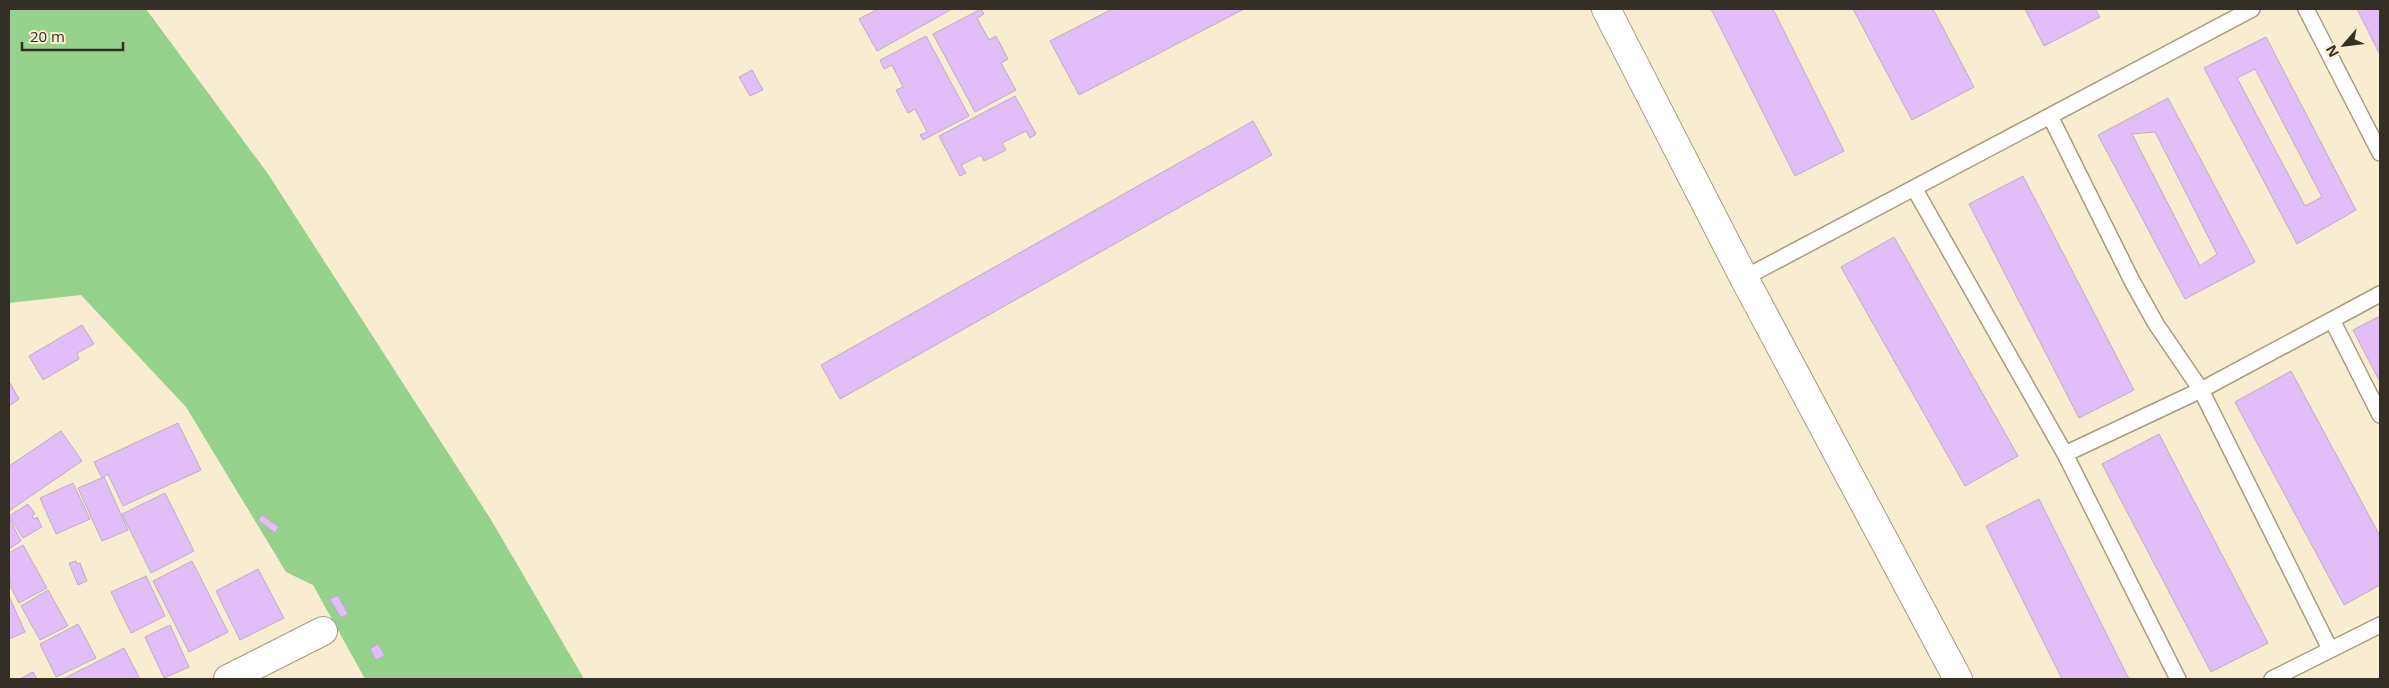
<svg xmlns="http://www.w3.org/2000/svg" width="2389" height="688" viewBox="0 0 2389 688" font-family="'Open Sans',sans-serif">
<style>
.forest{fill:#96d18d}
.building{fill:#e2bdf8;stroke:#bdadc7;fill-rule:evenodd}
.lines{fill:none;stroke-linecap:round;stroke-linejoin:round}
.lane-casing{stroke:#a69c80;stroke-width:18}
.street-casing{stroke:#a69c80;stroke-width:30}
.lane{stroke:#fff;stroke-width:15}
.street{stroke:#fff;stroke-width:28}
</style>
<rect width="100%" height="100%" fill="#f8edd0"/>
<path class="forest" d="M9,9H146L268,174L490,518L584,679H365L313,585L286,572L186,407L81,295L9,303Z"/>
<path class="building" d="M878,9H952L877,51L859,19Z
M981,9L984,14L977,18L989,40L996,36L1008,59L1001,63L1016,90L975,112L933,34Z
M1112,9H1244L1079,95L1050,41Z
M1711,9H1773L1844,151L1795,176Z
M1853,9H1933L1974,87L1912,120Z
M2025,9H2095L2100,17L2044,46Z
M2357,9H2380V55Z
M926,36L969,116L923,140L920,135L927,132L915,109L908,113L896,90L903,87L892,65L884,69L880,60Z
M2266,37L2356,210L2297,244L2204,68ZM2255,69L2322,197L2305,206L2237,78Z
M752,70L763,90L750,96L739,77Z
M1015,96L1036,134L1030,138L1026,131L1002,143L1006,150L984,161L981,155L961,165L966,173L960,176L939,136Z
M2168,98L2255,262L2185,299L2098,135ZM2155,132L2217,254L2200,266L2132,134Z
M1253,121L1272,155L840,399L821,365Z
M2023,176L2134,390L2079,418L1969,204Z
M1894,237L2018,456L1965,486L1841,267Z
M2380,316V382L2353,330Z
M82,325L94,344L77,353L79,359L43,380L29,356Z
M2291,371L2380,536V585L2344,605L2235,402Z
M10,383L19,399L9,406V384Z
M178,423L201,470L123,506L108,474L102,478L94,462Z
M61,431L82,461L9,511V466Z
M2159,434L2268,643L2211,672L2102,464Z
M104,477L128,530L102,541L78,488Z
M73,483L90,519L56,534L40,498Z
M165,493L194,551L151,573L122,514Z
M2039,499L2129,679H2062L1986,526Z
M28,504L35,514L32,516L34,519L37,517L42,527L23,538L9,516Z
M262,515L279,527L275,533L258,520Z
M9,518L21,541L9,549Z
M23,545L47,588L19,603L9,584L11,582L9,577V553Z
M76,561L77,564L80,563L87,581L78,585L69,563Z
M192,561L228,632L189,652L153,581Z
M258,569L284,618L240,640L216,591Z
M146,576L165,616L131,633L111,592Z
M48,590L68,626L40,640L21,606Z
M338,595L348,614L341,618L330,599Z
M9,596L25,632L9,639Z
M78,624L96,658L56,677L40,644Z
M170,625L189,667L164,678L145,637Z
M378,644L385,655L376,660L370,649Z
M124,648L140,679H63Z
M33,672L37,679H20Z"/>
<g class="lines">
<g class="lane-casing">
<path id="lane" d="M2306,9L2380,153
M2050,116L2132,281L2156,324L2201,390L2330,649
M1914,188L2065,454L2178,679
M1744,278L2252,9
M2332,320L2380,415
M2065,454L2201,390L2380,294
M2272,679L2380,625"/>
</g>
<g class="street-casing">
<path id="street" d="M1606,9L1744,278L1958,679
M228,679L323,631"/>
</g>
<use href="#lane" class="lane"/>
<use href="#street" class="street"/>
</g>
<rect width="2389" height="688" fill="none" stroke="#332f24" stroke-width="20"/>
<g transform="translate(2344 45) rotate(242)" stroke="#f8edd0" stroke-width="4" paint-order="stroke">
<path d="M0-4L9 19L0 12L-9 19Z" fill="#332f24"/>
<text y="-8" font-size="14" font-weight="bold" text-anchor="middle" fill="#332f24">N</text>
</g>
<path d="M22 42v8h101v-8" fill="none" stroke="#332f24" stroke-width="2.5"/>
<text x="30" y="42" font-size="15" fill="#332f24" stroke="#f8edd0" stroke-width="4" paint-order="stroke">20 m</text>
</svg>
